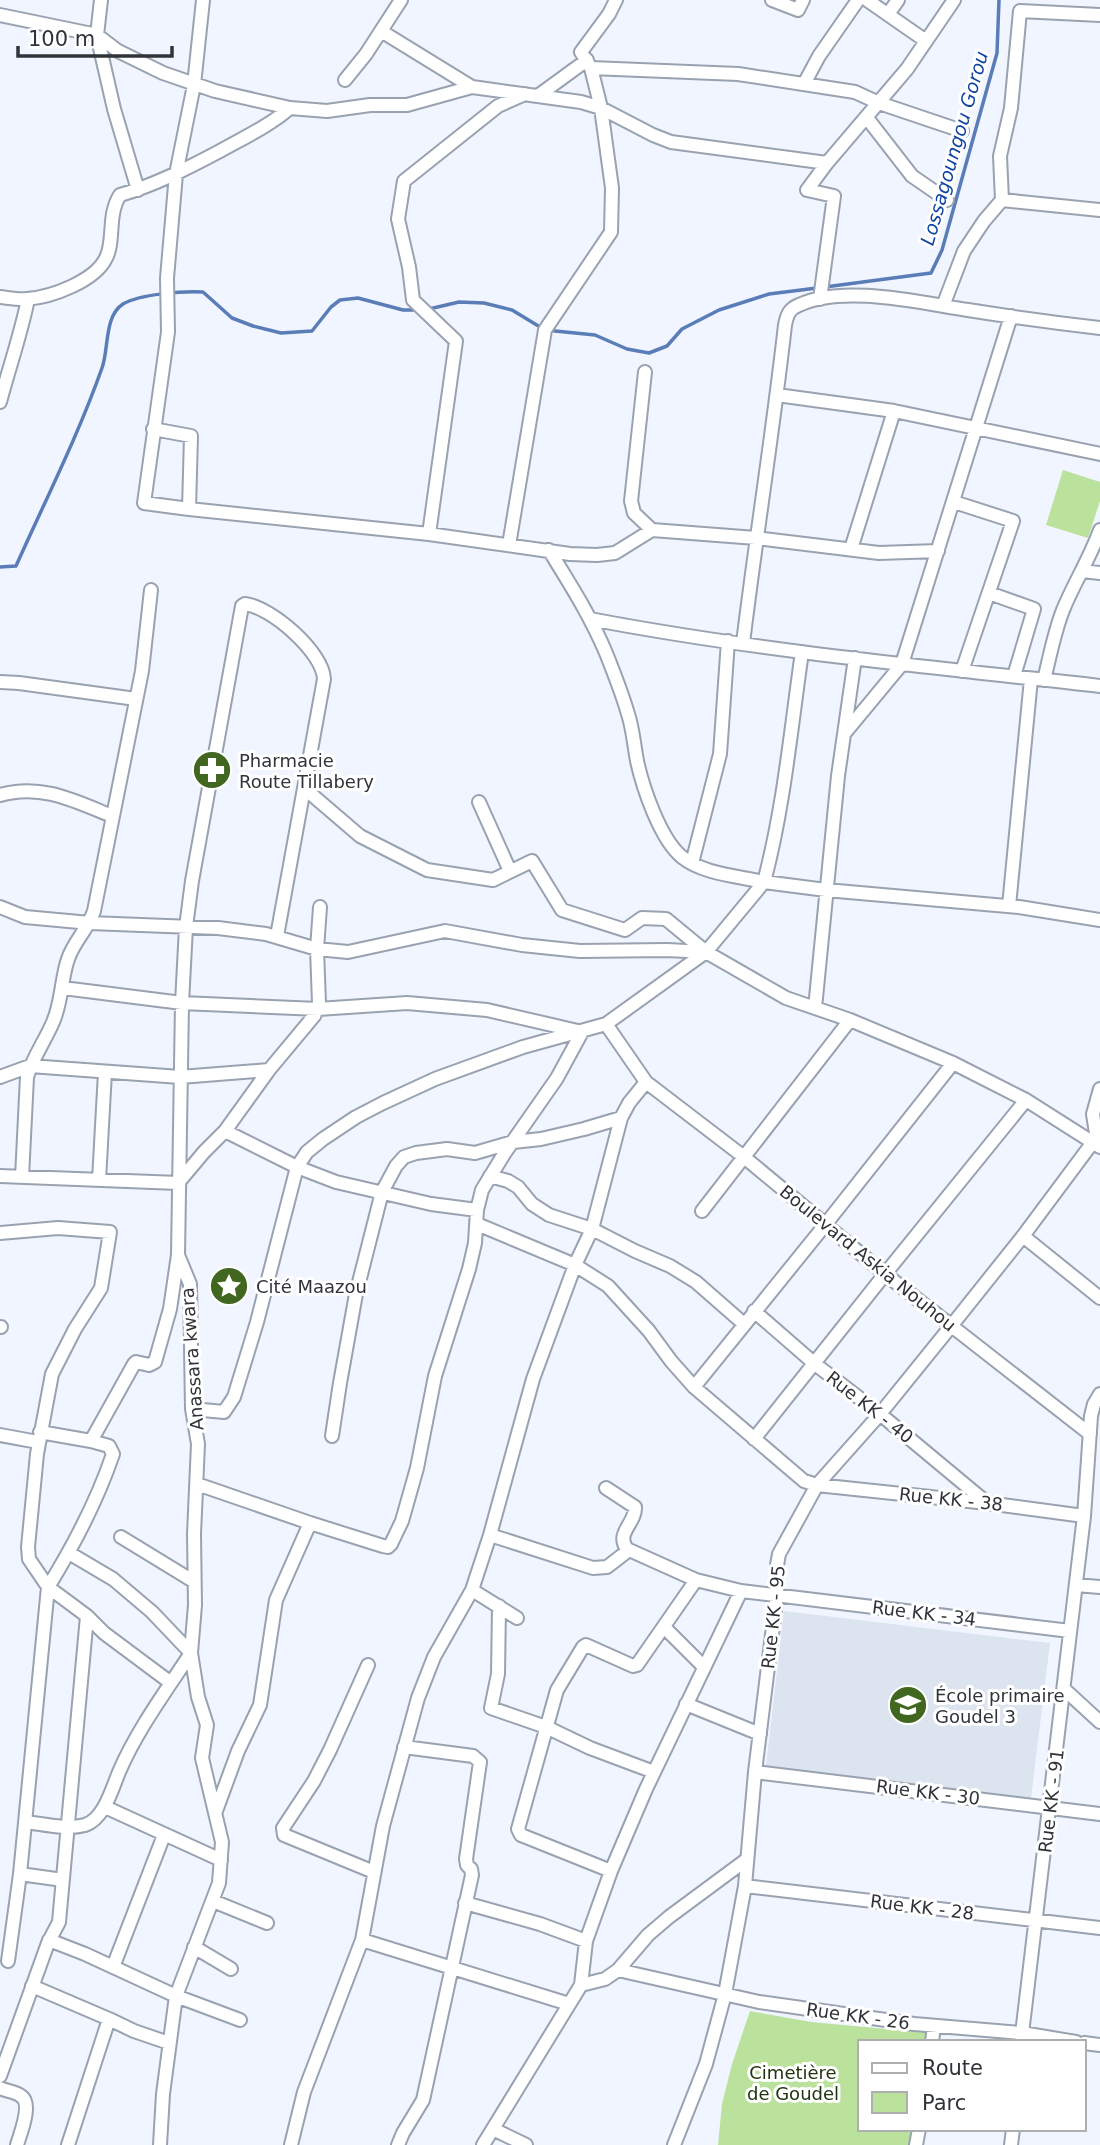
<svg xmlns="http://www.w3.org/2000/svg" width="1100" height="2145" viewBox="0 0 1100 2145" font-family="'DejaVu Sans',sans-serif">
<style>
.built{fill:#dce4f0}
.green{fill:#bae29d}
.lines{fill:none;stroke-linecap:round;stroke-linejoin:round}
.stream{stroke:#5b7db7;stroke-width:3.5}
.minor-casing{stroke:#99a2b0;stroke-width:16}
.minor{stroke:#fff;stroke-width:12}
.labels{text-anchor:middle;dominant-baseline:central;stroke-width:6;stroke-linejoin:round;paint-order:stroke}
.poi-label{font-size:18px;fill:#303439;stroke:#fff;text-anchor:start}
.street-label{font-size:18px;fill:#303439;stroke:#fff}
.park-label{font-size:18px;fill:#213511;stroke:#fff}
.water-label{font-size:19px;font-style:italic;fill:#1044a1;stroke:#fff}
</style>
<rect width="100%" height="100%" fill="#f0f5ff"/>
<path class="built" d="M784,1611L1050,1643L1031,1798L766,1766Z"/>
<path class="green" d="M1063,470L1100,482V501L1088,538L1046,525Z
M750,2011L811,2022L929,2033L928,2042H860V2129H915L913,2145H718L722,2104L732,2064Z"/>
<g class="lines">
<path class="stream" d="M825,287L931,273L942,250L997,53L999,0
M429,309L459,302L484,303L512,310L545,330L595,335L627,349L649,353L667,346L682,329L719,310L769,294L817,288
M0,567L16,566C45,501 78,436 102,368C109,349 104,316 123,304C140,294 183,291 203,292L232,318L253,326L281,333L312,331L331,307L340,300L358,298L403,310H418"/>
<g class="minor-casing">
<path id="minor" d="M101,0L97,35L114,109L138,190
M203,0L194,85L176,174L167,278L168,332L144,503L189,509L429,534L570,554L597,555L615,553L652,530
M772,0L798,10L803,0
M867,0L926,41
M888,14L898,0
M0,15L97,35L118,51L163,73L215,91L290,108L327,111L370,105H407L472,87L581,102L601,108L653,135L671,142L827,163L907,69L954,0
M1100,15L1020,11L1011,108L1000,156L1002,200L1100,210
M381,31L472,87
M591,68L738,74L855,92L879,103L962,131
M345,80L366,54L401,0
M804,84L819,56L858,0
M539,95L587,60
M867,118L912,176L947,200
M0,297C9,298 18,300 27,299C52,297 95,281 106,258C115,241 107,215 120,195C155,185 188,168 220,151C245,137 269,126 290,108
M820,299L834,196L807,190L827,163
M943,306L964,251L984,221L1002,200
M645,372L631,501L634,513L652,530L756,538L879,553L938,551
M777,395L894,411L1100,454
M0,402C9,368 21,334 28,299
M153,429L191,436L189,509
M954,502L1013,521L962,671
M429,534L456,341L413,300L409,267L398,219L404,181L498,106L525,94
M509,545L545,330L611,232L612,188L601,108L591,68L581,52L609,14L616,0
M851,549L894,411
M549,550C570,584 591,617 606,653C614,673 622,693 628,714C633,729 634,745 637,761C643,788 660,839 682,857C703,874 738,876 764,882C784,807 791,728 802,652
M1082,571L1100,573
M989,593L1034,609L1014,676
M590,619C758,651 930,667 1100,686
M743,643C756,537 773,432 785,325C787,315 789,309 799,305C843,284 921,303 968,310C1012,317 1056,323 1100,328
M1044,680C1050,656 1054,633 1063,610C1074,583 1090,558 1100,530
M0,682L19,683L136,699
M844,734L902,664L1011,316
M304,788L360,836L427,870L493,880L532,861L562,910L625,930L642,918L666,919L706,952
M0,795C41,783 75,801 112,816
M479,802L510,871
M692,863L720,754L728,641
M1009,906L1031,679
M0,907L25,917L90,923L218,928L266,934L317,949L348,952L445,931L522,945L580,951L667,950L706,952
M706,952L764,882L826,890L1019,907L1100,920
M63,988L182,1003L318,1009L407,1003L487,1010L582,1032L557,1078L504,1154L482,1190L477,1210L475,1243L469,1269L435,1376L417,1468L402,1521L391,1544L388,1547L383,1546L310,1523L197,1484
M815,1008L838,776L855,658
M0,1077L30,1066L180,1077L269,1070
M225,1131L297,1167L336,1182L431,1204L477,1210
M1098,1146L1093,1114L1100,1089
M0,1176L178,1183
M490,1176L508,1181L518,1187L532,1204L549,1215L592,1229L635,1251L670,1266L696,1282L744,1324
M22,1177L27,1077C33,1057 45,1041 53,1022C62,1002 61,979 68,959C74,941 88,929 94,911L142,671L151,590
M99,1180L105,1072
M178,1183L204,1152L225,1131L269,1070L314,1016L319,1003L317,949L320,907
M702,1211L850,1020
M477,1224L575,1265L608,1286L649,1331L671,1361L694,1387L804,1481L817,1485L987,1503L1084,1516
M0,1233L58,1228L110,1232L101,1288L75,1329L52,1374L37,1454L28,1547L29,1559L48,1587L87,1616L104,1633L171,1683
M1023,1236L1100,1298
M754,1311L815,1364L880,1414L987,1503
M0,1327H1
M694,1387L825,1225L953,1063
M192,1409L224,1412L234,1397L257,1322L297,1167L307,1152L323,1139L356,1117L383,1103L435,1079L523,1047L606,1024
M40,1432L91,1441L109,1446L113,1454C97,1501 74,1545 48,1587L20,1874L63,1880
M1090,1434L885,1274L744,1157L646,1082L606,1024L706,952L786,998L850,1020L953,1063L1026,1100L1100,1147
M0,1435L38,1442
M332,1436L340,1383L356,1294L382,1192L396,1166L404,1157L416,1153L447,1149L475,1153L513,1142L541,1139L584,1129L621,1118
M754,1439L885,1274L1026,1100
M91,1441L134,1364L136,1362L149,1365L155,1362L170,1309L178,1255
M606,1488L635,1507C636,1523 615,1533 627,1549L696,1580L741,1591L1070,1631
M490,1535L593,1568L607,1567L629,1550
M121,1537L193,1581
M1076,1585L1100,1587
M472,1590L517,1618
M499,1606L498,1674L491,1708L546,1727L590,1748L654,1772
M664,1627L704,1667
M368,1665L330,1750L314,1781L283,1828L284,1835L374,1872
M1064,1689L1100,1722
M686,1704L760,1734
M755,1772L1100,1814
M105,1807L221,1860
M216,1811L238,1751L260,1705L276,1600L310,1523
M26,1822C43,1824 67,1830 85,1825C104,1819 112,1789 119,1772C137,1730 166,1691 191,1653L152,1612L113,1579L69,1553
M611,1871L521,1835L518,1829L557,1690L583,1647L586,1645L633,1666L637,1665L696,1580
M745,1886L1100,1928
M213,1901L267,1923
M465,1903L540,1924L586,1941
M49,1940L85,1954L176,1996L240,2020
M362,1940L569,2004
M194,1947L231,1969
M8,1961L20,1874
M113,1967L164,1835
M618,1970L759,2002L914,2024L1022,2033L1076,2042
M581,1985L586,1941L611,1871L646,1789L741,1591
M32,1986L109,2019
M932,2042L934,2026
M1021,2042L1084,1516L1091,1416L1094,1404L1100,1394
M1084,2043L1100,2045
M0,2076L48,1943L59,1922L87,1616
M0,2088C6,2091 16,2092 21,2096C33,2104 20,2134 17,2145
M493,2129L526,2145
M68,2145L109,2019L134,2031L169,2043
M160,2145L163,2094L176,1996L219,1883L222,1842L202,1758L207,1725L198,1697L191,1653L195,1605L194,1534L198,1444L192,1409L190,1284L178,1255L182,1003L186,927L192,881L242,606L245,604C271,607 323,652 324,679L277,936
M291,2145L304,2092L362,1940L383,1826L418,1698L434,1657L472,1590L490,1535L533,1379L575,1265L592,1229L621,1118L629,1103L646,1082
M398,2145L403,2133L423,2100L472,1875L471,1869L467,1865L466,1859L480,1762L473,1756L404,1747
M483,2145L581,1985L605,1979L618,1970L648,1935L669,1917L746,1860
M674,2145L706,2064L725,1994L745,1886L755,1772L777,1594V1565L779,1554L817,1485L880,1414L952,1325L1023,1236L1093,1142
M916,2145L919,2129
M1011,2145L1013,2129"/>
</g>
<use href="#minor" class="minor"/>
</g>
<defs>
<g id="pharmacy-disc" transform="scale(2.0125)"><circle r="9.5" fill="#41661f" stroke="#fff"/><path d="M-2-6h4v4h4v4h-4v4h-4v-4h-4v-4h4Z" fill="#fff"/></g>
<g id="sight-disc" transform="scale(2.0125)"><circle r="9.5" fill="#41661f" stroke="#fff"/><path d="M0-6L1.8-2.2L6-1.7L2.9 1.2L3.7 5.4L0 3.3L-3.7 5.4L-2.9 1.2L-6-1.7L-1.8-2.2Z" fill="#fff"/></g>
<g id="school-disc" transform="scale(2.0125)"><circle r="9.5" fill="#41661f" stroke="#fff"/><path d="M0-5L7-2L0 1L-7-2ZM-4 1L0 2.5L4 1V4Q0 6-4 4Z" fill="#fff"/></g>
</defs>
<g fill-rule="evenodd">
<use href="#pharmacy-disc" x="212" y="770"/>
<use href="#sight-disc" x="229" y="1286"/>
<use href="#school-disc" x="908" y="1705"/>
</g>
<g class="labels">
<g class="poi-label">
<text x="239" y="760">Pharmacie<tspan x="239" dy="21">Route Tillabery</tspan></text>
<text x="256" y="1286">Cité Maazou</text>
<text x="935" y="1695">École primaire<tspan x="935" dy="21">Goudel 3</tspan></text>
</g>
<g class="street-label">
<text transform="translate(868 1258) rotate(39)">Boulevard Askia Nouhou</text>
<text transform="translate(192 1359) rotate(-94)">Anassara kwara</text>
<text transform="translate(870 1407) rotate(38)">Rue KK - 40</text>
<text transform="translate(951 1499) rotate(6)">Rue KK - 38</text>
<text transform="translate(924 1613) rotate(7)">Rue KK - 34</text>
<text transform="translate(773 1617) rotate(-84)">Rue KK - 95</text>
<text transform="translate(928 1792) rotate(7)">Rue KK - 30</text>
<text transform="translate(1051 1801) rotate(-83)">Rue KK - 91</text>
<text transform="translate(922 1907) rotate(7)">Rue KK - 28</text>
<text transform="translate(858 2016) rotate(8)">Rue KK - 26</text>
</g>
<g class="park-label">
<text x="793" y="2072">Cimetière<tspan x="793" dy="21">de Goudel</tspan></text>
</g>
<g class="water-label">
<text transform="translate(954 148) rotate(-74)">Lossagoungou Gorou</text>
</g>
</g>
<rect x="858" y="2040" width="228" height="91" fill="#ffffff" stroke="#acaeb0" stroke-width="2"/>
<rect x="872" y="2063" width="35" height="10" fill="#ffffff" stroke="#acaeb0" stroke-width="2"/>
<text x="922" y="2075" font-size="21" fill="#303439">Route</text>
<rect x="872" y="2092" width="35" height="21" fill="#bae29d" stroke="#acaeb0" stroke-width="2"/>
<text x="922" y="2110" font-size="21" fill="#303439">Parc</text>
<path d="M18 46v10h154v-10" fill="none" stroke="#303439" stroke-width="3.5"/>
<text x="28" y="46" font-size="21" fill="#303439" stroke="#ffffff" stroke-width="5" paint-order="stroke">100 m</text>
</svg>
